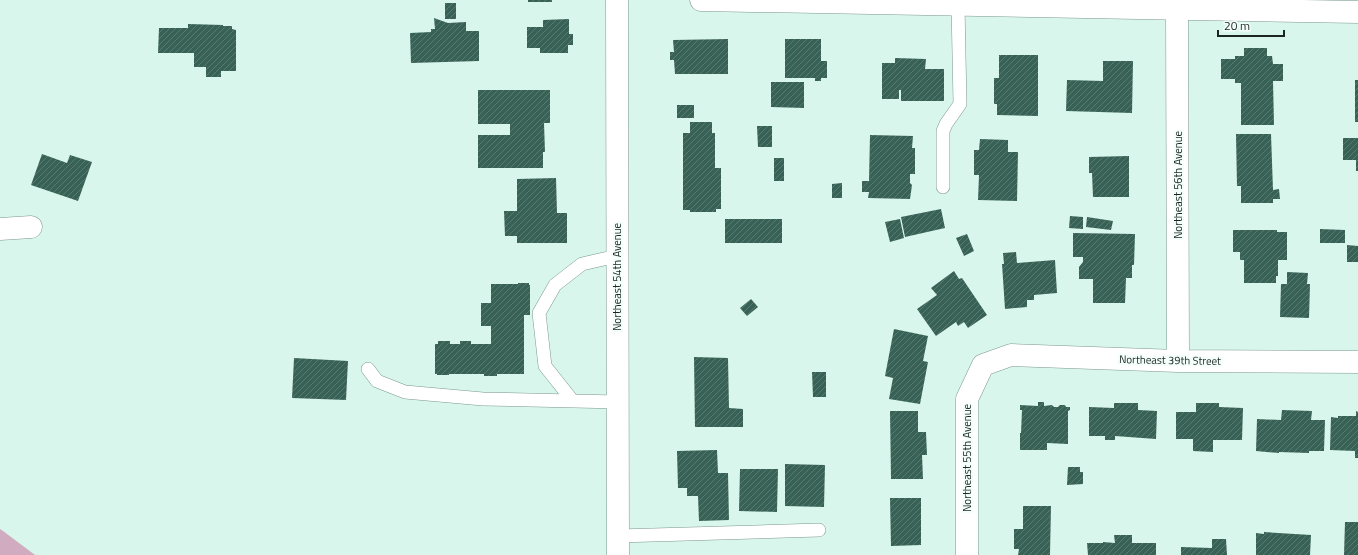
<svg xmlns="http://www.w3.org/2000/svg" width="1358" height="555" viewBox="0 0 1358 555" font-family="'Titillium Web',sans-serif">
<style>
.water{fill:#d1acc1}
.building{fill:url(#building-hatch)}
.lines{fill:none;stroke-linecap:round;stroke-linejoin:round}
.lane-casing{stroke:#7d988f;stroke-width:14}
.street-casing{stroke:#7d988f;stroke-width:23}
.secondary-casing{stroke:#7d988f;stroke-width:23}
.lane{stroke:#fff;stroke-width:13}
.street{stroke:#fff;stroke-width:22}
.secondary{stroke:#fff;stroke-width:22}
.labels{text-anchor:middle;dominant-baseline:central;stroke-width:4;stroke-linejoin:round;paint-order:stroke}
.street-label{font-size:11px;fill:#1b2623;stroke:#f3fefa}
</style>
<defs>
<pattern id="building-hatch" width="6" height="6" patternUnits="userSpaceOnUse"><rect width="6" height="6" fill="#396256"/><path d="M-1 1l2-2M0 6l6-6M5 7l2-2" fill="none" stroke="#5a7970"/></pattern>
</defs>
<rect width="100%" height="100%" fill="#d8f6ec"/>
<path class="water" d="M0,529L3,531L35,555H0Z"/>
<path class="building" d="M528,0H552V2H528Z
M445,3H456V19H445Z
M434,18L448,23L466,22V31H479V61L411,63L410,33L431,32V29H435Z
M569,19V34H573V45H568V53H540V48H527V27H543V20Z
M188,24L223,25V26H232V29L236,30V71H221V77H206V67H194V53H158L159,28H188Z
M728,39V74H675L674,60H670V52H674L673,40Z
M785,39H821V61H827V78H821V81H815V78H785Z
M1244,48H1267V56H1272L1273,64H1283V81H1273L1274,125H1241V83H1235V79H1221V59H1235V56H1244Z
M999,55H1038V116L997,115V104H994V78H999Z
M895,58L926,59L925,69H944V101H901V90H899V99H882V63H895Z
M1103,61H1133L1132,113L1066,111L1067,80L1103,81Z
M1355,80H1358V122H1355Z
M771,82H804V108L771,107Z
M478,90H550V123H544L545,152H543V168H478V135H510V124H478Z
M677,105H694V118H677Z
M690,122H712V133H715V168H721V209H716V212H690V210H683V133H690Z
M757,126H772V147H758Z
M1236,134H1271L1273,190L1279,189L1280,199H1273V203H1241V186H1237Z
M870,135L913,136L912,148H915V174H910V183L912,185L910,199L868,198L869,192H862V181H869Z
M1343,138H1358V171H1356V160H1343Z
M980,139L1008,140V152H1018L1017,201L978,200L979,175H974V150H979Z
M42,154L67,163L70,155L92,162L78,201L31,185Z
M1129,156V197H1093L1092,173H1089V157Z
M774,158H784V181H774Z
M556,178L557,213H567V243H517V236H505L504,211H517V179Z
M842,183V198H832V184Z
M941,209L945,228L905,237L901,217Z
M1070,216L1083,217V229L1069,228Z
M1087,217L1113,221L1111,230L1086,227Z
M725,219H782V243H725Z
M900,219L904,238L890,242L885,222Z
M1320,229L1345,230V243H1320Z
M1233,230H1277V232H1287V260H1278V276H1276V283H1244V260H1240V252H1233Z
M1073,233L1135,234L1134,265H1132V278H1126L1125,303H1093V279H1079V267L1083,262V257H1073Z
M967,234L974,251L964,256L956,238Z
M1347,245L1358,246V262H1347Z
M1016,252L1017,263L1055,260L1057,293L1034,295V300H1027V307L1005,309L1002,264H1004L1003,253Z
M954,271L959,279L962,278L987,315L968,328L964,322L958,326L956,322L936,336L917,309L937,295L931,288Z
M1287,272L1308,273L1307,284H1310L1309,318L1280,317L1281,284H1287Z
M518,283H529V285H530V315H524V374H497V376H484V374H449V375H437V374H435V344H438V341H450V344H460V341H471V344H491V326H481V303H491V284H518Z
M751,299L758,307L747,316L740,308Z
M894,329L928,336L923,361L928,362L920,404L889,399L893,378L885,376Z
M694,357L728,358L729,408L743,409V427H695Z
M294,358L348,361L346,400L292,398Z
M812,372H826V397H813Z
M1038,402H1044V406L1052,405L1054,407H1058L1060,405H1065L1066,407H1070V410L1068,411V444L1047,443V450H1020V433H1021L1022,410H1020V405L1038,406Z
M1114,403H1138V410L1157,411L1156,439L1115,436V440H1105V436H1089V407L1114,408Z
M1196,403H1219V407L1243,408L1242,440H1213V452L1193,451V439H1176V412H1196Z
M1282,410L1312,411L1311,420H1325L1324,451H1309V453L1279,452V453L1256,451L1257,419L1281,420Z
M890,411H918V432H926L927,455H922L923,479H891Z
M1356,411L1358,412V458H1355V451L1330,450L1331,417L1338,418V416H1356Z
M717,450L718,473H728L729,520L699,521L698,496H687V488H678L677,451Z
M785,464L825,465L824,507L785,506Z
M1068,467H1080V472H1083V484L1067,485Z
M740,469H778L777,512L739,511Z
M890,498H921V545L891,546Z
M1023,506H1051L1050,555H1018L1019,549H1014V529H1023Z
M1345,522H1358V555H1344Z
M1264,532L1311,535L1310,555H1256V533L1264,534Z
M1114,535H1132V543H1156V555H1088L1087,543H1103V542L1115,543Z
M1212,539H1226L1227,555H1181V547L1212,548Z"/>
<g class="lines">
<g class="lane-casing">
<path id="lane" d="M943,187V131L946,124L960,104L958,5
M368,369L377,381L405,392L483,399L618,402
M572,400L545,366L539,313L555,285L582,264L617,256
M618,536L819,530"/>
</g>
<g class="street-casing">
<path id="street" d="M1177,9L1178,361
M0,229L31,227
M967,555V399L983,365L1011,355L1178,361L1358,362"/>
</g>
<g class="secondary-casing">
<path id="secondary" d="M617,0L618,555
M701,0L1358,12"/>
</g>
<use href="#lane" class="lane"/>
<use href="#street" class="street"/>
<use href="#secondary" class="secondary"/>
</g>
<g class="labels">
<g class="street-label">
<text transform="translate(1178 185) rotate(-90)">Northeast 56th Avenue</text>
<text transform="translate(617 277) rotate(-90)">Northeast 54th Avenue</text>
<text transform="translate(1170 360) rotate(1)">Northeast 39th Street</text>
<text transform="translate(967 458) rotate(-90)">Northeast 55th Avenue</text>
</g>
</g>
<path d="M1218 30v6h66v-6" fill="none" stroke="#1b2623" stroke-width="2"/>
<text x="1224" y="30" font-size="12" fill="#1b2623" stroke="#f3fefa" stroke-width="3" paint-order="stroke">20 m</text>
</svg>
